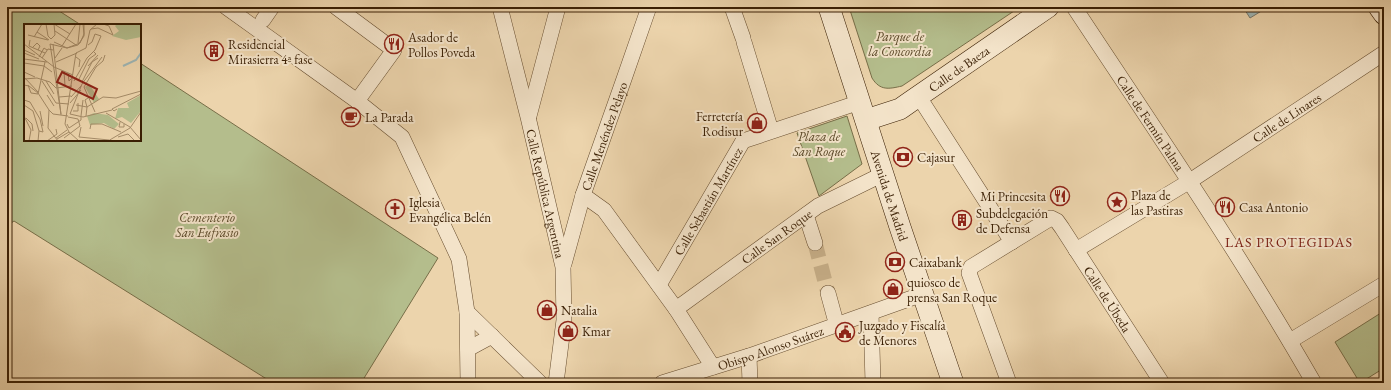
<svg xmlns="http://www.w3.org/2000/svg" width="1391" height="390" viewBox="0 0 1391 390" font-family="'EB Garamond',serif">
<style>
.green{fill:#b4bd8c;stroke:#776e48}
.water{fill:#9db5b4;stroke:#75796e}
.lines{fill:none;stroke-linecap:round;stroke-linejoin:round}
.street-tunnel{stroke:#c8b08a;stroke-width:15;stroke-dasharray:15 8;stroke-linecap:butt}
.street-casing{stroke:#664c2e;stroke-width:16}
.secondary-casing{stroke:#3a1f04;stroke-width:22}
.street{stroke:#f3e3c9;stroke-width:15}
.secondary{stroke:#f3e3c9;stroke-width:21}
.labels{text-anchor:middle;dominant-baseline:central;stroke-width:4;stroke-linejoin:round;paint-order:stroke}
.park-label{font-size:13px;font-style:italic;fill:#584626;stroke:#f3e3c9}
.poi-label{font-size:13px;fill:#3a1f04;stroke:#f3e3c9;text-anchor:start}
.street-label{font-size:13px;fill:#3a1f04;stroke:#f3e3c9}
.neighbourhood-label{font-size:14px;letter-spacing:1px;fill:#7a1f14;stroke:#f3e3c9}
.inset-river{fill:none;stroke:#9db5b4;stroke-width:2}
.inset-road{fill:none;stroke:#a58c69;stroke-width:1}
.view{fill:#8f2418;fill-opacity:0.15;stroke:#8f2418;stroke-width:2}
.inset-edge{fill:none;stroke:#3a1f04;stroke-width:2}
</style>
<rect width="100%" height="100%" fill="#ecd4ac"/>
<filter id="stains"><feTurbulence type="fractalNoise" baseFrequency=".005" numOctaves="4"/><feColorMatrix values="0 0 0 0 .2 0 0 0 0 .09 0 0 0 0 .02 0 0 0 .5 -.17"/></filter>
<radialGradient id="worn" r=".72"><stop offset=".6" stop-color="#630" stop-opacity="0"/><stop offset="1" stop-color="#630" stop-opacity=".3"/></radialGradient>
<path class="green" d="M7,7H53L81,25H25V140H140V63L438,258L361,383H273L14,221L7,226Z
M849,7H1020L902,86C889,89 880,91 872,78Z
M847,116L862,164L819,196L797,133Z
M1384,311V368L1360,383L1335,342Z"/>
<path class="water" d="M1243,7H1268L1250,18Z"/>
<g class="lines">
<path class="street-tunnel" d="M815,243L828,293"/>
<g class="street-casing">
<g id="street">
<path d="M226,7L357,101L402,137L459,259L467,312L468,383"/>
<path d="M336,7L394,50L357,101"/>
<path id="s1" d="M500,7L528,117L563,267L564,320L556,383"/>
<path d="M732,7L743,38"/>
<path id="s2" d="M1074,7C1156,131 1240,254 1314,383"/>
<path d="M263,20L272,7"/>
<path d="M744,42L769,124"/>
<path d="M919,97L1012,242"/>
<path d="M529,116L558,7"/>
<path d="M583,195L604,210L676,309L713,367"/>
<path d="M806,215L815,243"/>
<path id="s3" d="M1076,250L1190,181L1384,53"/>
<path id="s4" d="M564,264L583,195L624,79L649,7"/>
<path id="s5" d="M659,285L743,141L860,102"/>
<path d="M828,293L837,326"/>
<path id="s6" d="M676,309L818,206L873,179L883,175"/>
<path d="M467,312L540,383"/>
<path d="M871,313L873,383"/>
<path d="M1290,341L1384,284"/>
<path d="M468,349L492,336"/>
<path d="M749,356L750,383"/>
<path id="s7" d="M662,383L749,356L923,294"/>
<path id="s8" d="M1009,383L969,273L971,267L1051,218L1057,221L1062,228L1162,383"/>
</g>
</g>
<g class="secondary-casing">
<g id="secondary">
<path id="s9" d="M829,7L900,227L953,383"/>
<path d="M1379,7L1384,14"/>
<path id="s10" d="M866,120L900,109L910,102L1048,7"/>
</g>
</g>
<use href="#street" class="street"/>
<use href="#secondary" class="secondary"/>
</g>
<defs>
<g id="restaurant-ring" transform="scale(1)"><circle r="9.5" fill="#f3e3c9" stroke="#8f2418" stroke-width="1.5"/><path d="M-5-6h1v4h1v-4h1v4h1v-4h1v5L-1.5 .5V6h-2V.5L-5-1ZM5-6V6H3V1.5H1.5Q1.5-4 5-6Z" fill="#8f2418"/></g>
<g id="building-ring" transform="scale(1)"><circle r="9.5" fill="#f3e3c9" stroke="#8f2418" stroke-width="1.5"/><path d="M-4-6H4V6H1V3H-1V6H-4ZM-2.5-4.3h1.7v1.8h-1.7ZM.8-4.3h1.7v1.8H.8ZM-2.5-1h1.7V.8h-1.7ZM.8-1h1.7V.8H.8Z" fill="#8f2418"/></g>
<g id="cafe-ring" transform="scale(1)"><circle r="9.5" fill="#f3e3c9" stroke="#8f2418" stroke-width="1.5"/><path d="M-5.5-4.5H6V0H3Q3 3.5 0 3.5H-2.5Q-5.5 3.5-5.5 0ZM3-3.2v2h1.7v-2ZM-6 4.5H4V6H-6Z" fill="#8f2418"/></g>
<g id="shop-ring" transform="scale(1)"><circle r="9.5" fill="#f3e3c9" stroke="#8f2418" stroke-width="1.5"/><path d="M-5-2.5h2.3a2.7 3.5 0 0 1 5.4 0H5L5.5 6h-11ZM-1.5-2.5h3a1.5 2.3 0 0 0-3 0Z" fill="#8f2418"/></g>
<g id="bank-ring" transform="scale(1)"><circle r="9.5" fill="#f3e3c9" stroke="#8f2418" stroke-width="1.5"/><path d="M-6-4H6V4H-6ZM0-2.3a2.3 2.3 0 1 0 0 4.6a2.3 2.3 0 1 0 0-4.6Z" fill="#8f2418"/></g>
<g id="sight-ring" transform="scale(1)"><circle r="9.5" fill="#f3e3c9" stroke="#8f2418" stroke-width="1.5"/><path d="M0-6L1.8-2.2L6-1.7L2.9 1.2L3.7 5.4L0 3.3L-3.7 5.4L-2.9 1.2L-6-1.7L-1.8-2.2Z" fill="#8f2418"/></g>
<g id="church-ring" transform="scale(1)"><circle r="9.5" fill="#f3e3c9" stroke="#8f2418" stroke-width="1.5"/><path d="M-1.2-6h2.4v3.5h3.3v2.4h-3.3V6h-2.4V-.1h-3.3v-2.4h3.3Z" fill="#8f2418"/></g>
<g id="civic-ring" transform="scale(1)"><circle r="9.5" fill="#f3e3c9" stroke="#8f2418" stroke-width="1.5"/><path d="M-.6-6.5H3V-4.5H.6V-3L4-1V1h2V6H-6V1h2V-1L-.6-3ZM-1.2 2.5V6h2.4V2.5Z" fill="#8f2418"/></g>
</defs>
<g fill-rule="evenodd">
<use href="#restaurant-ring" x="394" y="44"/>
<use href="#building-ring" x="214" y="51"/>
<use href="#cafe-ring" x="351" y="117"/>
<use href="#shop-ring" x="757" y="123"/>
<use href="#bank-ring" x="903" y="157"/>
<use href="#restaurant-ring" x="1060" y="196"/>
<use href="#sight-ring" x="1117" y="202"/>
<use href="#restaurant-ring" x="1225" y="207"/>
<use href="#church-ring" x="395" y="209"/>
<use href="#building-ring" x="962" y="220"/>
<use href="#bank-ring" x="895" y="262"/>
<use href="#shop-ring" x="893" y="289"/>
<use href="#shop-ring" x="547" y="310"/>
<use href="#shop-ring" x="568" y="331"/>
<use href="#civic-ring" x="845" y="332"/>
</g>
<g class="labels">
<g class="park-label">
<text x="900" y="36">Parque de<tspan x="900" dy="15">la Concordia</tspan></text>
<text x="819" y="136">Plaza de<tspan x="819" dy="15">San Roque</tspan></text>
<text x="207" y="217">Cementerio<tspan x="207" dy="15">San Eufrasio</tspan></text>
</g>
<g class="poi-label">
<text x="408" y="37">Asador de<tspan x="408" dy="15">Pollos Poveda</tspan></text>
<text x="228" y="44">Residencial<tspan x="228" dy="15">Mirasierra 4ª fase</tspan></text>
<text x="743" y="116" text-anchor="end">Ferretería<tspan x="743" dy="15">Rodisur</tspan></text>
<text x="365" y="117">La Parada</text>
<text x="917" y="157">Cajasur</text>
<text x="1131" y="195">Plaza de<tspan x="1131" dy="15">las Pastiras</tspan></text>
<text x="1046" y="196" text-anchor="end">Mi Princesita</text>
<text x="409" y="202">Iglesia<tspan x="409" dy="15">Evangélica Belén</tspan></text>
<text x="1239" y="207">Casa Antonio</text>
<text x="976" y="213">Subdelegación<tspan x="976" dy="15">de Defensa</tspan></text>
<text x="909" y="262">Caixabank</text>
<text x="907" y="282">quiosco de<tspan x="907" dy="15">prensa San Roque</tspan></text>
<text x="561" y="310">Natalia</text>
<text x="859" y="325">Juzgado y Fiscalía<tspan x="859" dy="15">de Menores</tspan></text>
<text x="582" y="331">Kmar</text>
</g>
<g class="street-label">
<text stroke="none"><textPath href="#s10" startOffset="107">Calle de Baeza</textPath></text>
<text stroke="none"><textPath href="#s3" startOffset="249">Calle de Linares</textPath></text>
<text stroke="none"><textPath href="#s2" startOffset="139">Calle de Fermín Palma</textPath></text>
<text stroke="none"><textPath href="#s4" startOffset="134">Calle Menéndez Pelayo</textPath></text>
<text stroke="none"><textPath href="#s1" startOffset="192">Calle República Argentina</textPath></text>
<text stroke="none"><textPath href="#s9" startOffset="198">Avenida de Madrid</textPath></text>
<text stroke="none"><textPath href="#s5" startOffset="97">Calle Sebastián Martínez</textPath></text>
<text stroke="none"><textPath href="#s6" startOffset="124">Calle San Roque</textPath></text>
<text stroke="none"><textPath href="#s8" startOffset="317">Calle de Úbeda</textPath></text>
<text stroke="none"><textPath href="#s7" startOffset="114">Obispo Alonso Suárez</textPath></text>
</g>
<g class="neighbourhood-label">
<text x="1289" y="242">LAS PROTEGIDAS</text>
</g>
</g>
<g transform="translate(24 24)">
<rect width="117" height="117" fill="#ecd4ac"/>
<path d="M93,0L117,1V13L102,16L88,12L95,7L91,2ZM65,60L75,75L70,79L61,63ZM117,71V87L107,99L98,93L91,95L94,84H105L103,79ZM70,89L84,91L95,100L90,105L80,99L66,101L63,92Z" fill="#b4bd8c"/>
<path class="inset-river" d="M99,42L112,36L117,29"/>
<path class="inset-road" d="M22,0L24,12L27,15L31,11L30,0M30,0L46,10M67,5L74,4L89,11L85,2L79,0M31,7L52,21M13,8L25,16M4,11L24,16M10,13L18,0M6,16L5,22L21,29M30,18L43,24L56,19L60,10L59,0M54,19L56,0M0,20L30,43L49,51M29,20L37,91M38,22L52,0M8,24L13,19L16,22L14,26M0,26L11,31M0,29L15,35M15,33L20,24L23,26M52,33L56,36L55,43M18,34L24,25L29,26M31,34L38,24M0,35L23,38M32,38L53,29M0,39L20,42L28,48M64,42L74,31M40,47L41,62M0,48L11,53M44,49L45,57L48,54M0,53L14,68M0,55L13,54L26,58L32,64L48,62M18,57L32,79L45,80M22,57L30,70M50,57L63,34L71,26L77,12L71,10L68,18L64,21M54,57L65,35L72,30L70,28M58,58L68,38L74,34M0,61L5,62L14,69L25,86M4,61L7,69L14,70L21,38M23,71L30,82M35,73L47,72M47,73L57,62M0,76L6,78L16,95L19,108L15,107L14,117M46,79L57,66M0,81L9,87L15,107M52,81L63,83L61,76L64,74M93,85L90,87L88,85L117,70M25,86L24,104L34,117M25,86L29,90L44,92M16,87L19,102M49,87H54V79M71,88L60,63L72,43L79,37L81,31M82,89L106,103L117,116M37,90L26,20L43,24L54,21L60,12V0M46,90L58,60L78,33M46,90L59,93L88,86M0,92L7,106L5,117M57,92L59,76M62,92L63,83L79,73L92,74L117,67M44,93L54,95L56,102M2,94L8,100L9,107M96,98L95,103H100V100M43,100L45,104L57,96V93M57,103L55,113L85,116M66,105L67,100H78L97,108M94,113L104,110L111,117M32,114L43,106M40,114L56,102M33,115L45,108M23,117L33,110L32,105M55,117L45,108L41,100L52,29L62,24L66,6L73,0M84,117L106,104L117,88"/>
<path class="view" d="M38,48L73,65L69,75L33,58Z"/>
<rect width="117" height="117" class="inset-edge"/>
</g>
<rect width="1391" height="390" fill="none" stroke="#ecd4ac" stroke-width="24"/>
<rect x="8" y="8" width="1375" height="374" fill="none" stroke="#3a1f04" stroke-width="2"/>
<rect x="12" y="12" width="1367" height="366" fill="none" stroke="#3a1f04"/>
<rect width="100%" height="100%" filter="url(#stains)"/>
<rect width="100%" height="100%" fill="url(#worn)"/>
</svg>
